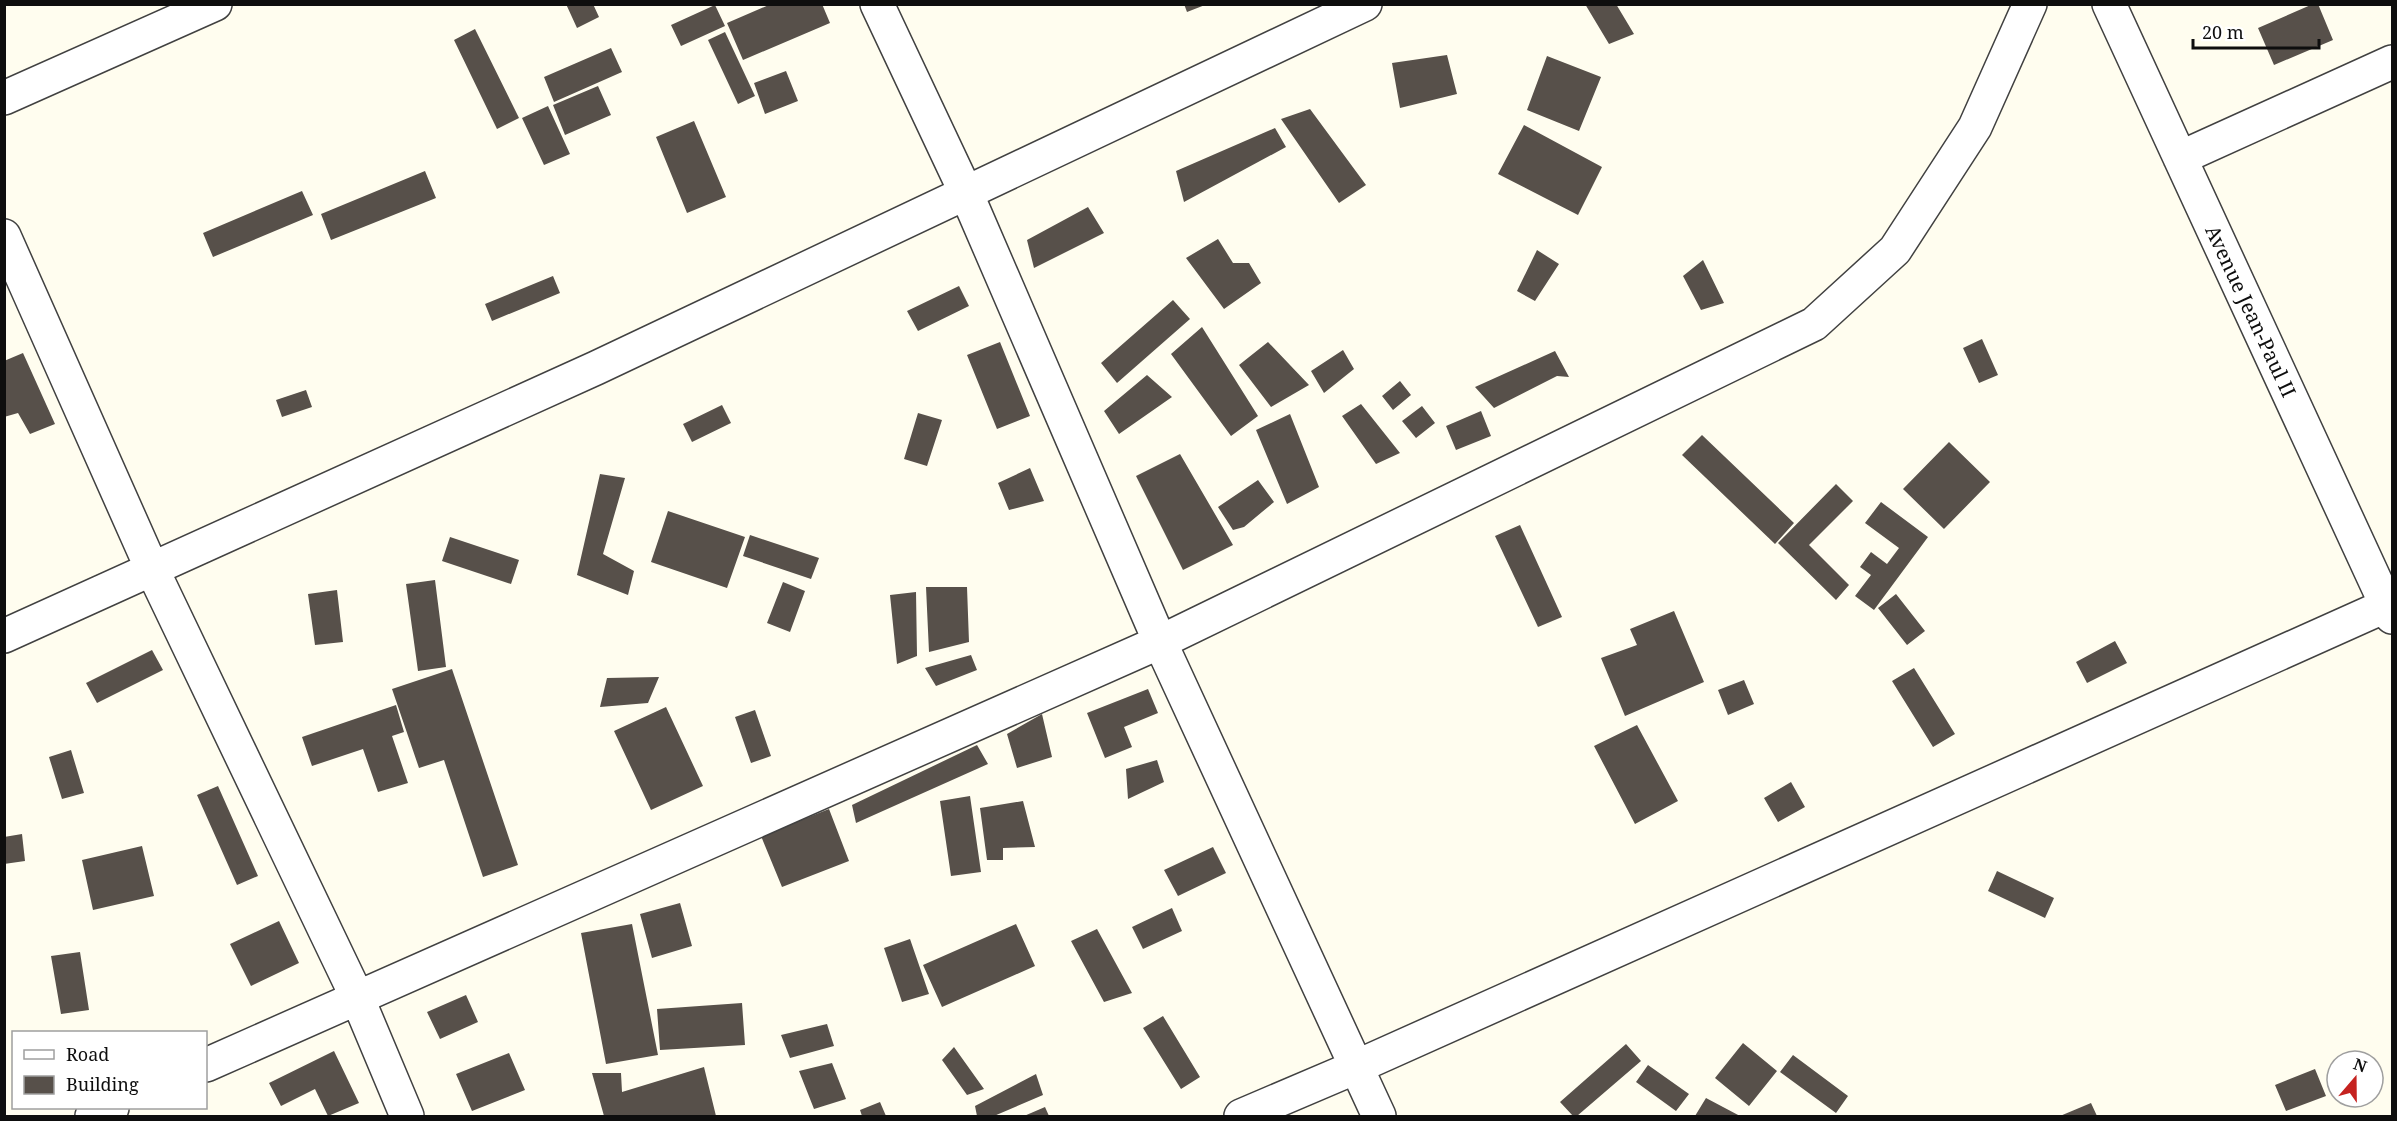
<svg xmlns="http://www.w3.org/2000/svg" width="2397" height="1121" viewBox="0 0 2397 1121" font-family="'Noto Serif',serif">
<style>
.building{fill:#57504a}
.lines{fill:none;stroke-linecap:round;stroke-linejoin:round}
.minor-casing{stroke:#414141;stroke-width:36}
.minor{stroke:#fff;stroke-width:33}
.labels{text-anchor:middle;dominant-baseline:central;stroke-width:6;stroke-linejoin:round;paint-order:stroke}
.street-label{font-size:20px;fill:#0e0e0e;stroke:#fff}
</style>
<rect width="100%" height="100%" fill="#fffdef"/>
<path class="building" d="M566,4H593L599,17L577,28Z
M771,4H822L830,23L743,60L727,23Z
M1184,4H1205V5L1187,12Z
M1585,4H1616L1634,34L1609,44Z
M2313,4H2318L2333,40L2274,65L2258,28Z
M715,5L725,26L681,46L671,25Z
M475,29L519,118L497,129L454,40Z
M725,32L755,96L738,104L708,40Z
M611,48L622,72L554,102L544,77Z
M1447,55L1457,94L1400,108L1392,63Z
M1547,56L1601,77L1579,131L1527,110Z
M786,71L798,101L765,114L754,83Z
M598,86L611,115L565,135L553,105Z
M548,106L570,154L544,165L522,118Z
M1310,109L1366,185L1339,203L1281,119Z
M694,121L726,197L687,213L656,137Z
M1524,125L1602,167L1578,215L1498,174Z
M1275,128L1286,147L1184,202L1176,171Z
M425,171L436,198L331,240L321,214Z
M302,191L313,215L213,257L203,233Z
M1088,207L1104,233L1034,268L1027,240Z
M1218,239L1233,263H1249L1261,283L1224,309L1186,258Z
M1537,250L1559,264L1535,301L1517,291Z
M1703,260L1724,303L1701,310L1683,276Z
M553,276L560,293L492,321L485,304Z
M959,286L969,306L918,331L907,311Z
M1173,300L1190,319L1117,383L1101,363Z
M1202,327L1258,416L1231,436L1171,354Z
M1982,339L1998,375L1979,383L1963,348Z
M1000,342L1030,416L997,429L967,355Z
M1268,342L1309,385L1271,407L1239,365Z
M1343,350L1354,369L1324,393L1311,371Z
M1555,351L1569,377L1557,376L1494,408L1475,387Z
M23,353L55,424L30,434L18,413L4,417V361Z
M1147,375L1172,397L1119,434L1104,411Z
M1400,381L1411,395L1393,410L1382,396Z
M306,390L312,407L282,417L276,400Z
M1361,404L1400,453L1376,464L1342,416Z
M722,405L731,423L692,442L683,424Z
M1422,406L1435,423L1416,438L1402,421Z
M1481,411L1491,436L1456,450L1446,426Z
M918,413L942,420L927,466L904,459Z
M1290,414L1319,487L1287,504L1256,430Z
M1702,435L1794,523L1775,544L1682,455Z
M1949,442L1990,482L1944,529L1903,489Z
M1180,454L1233,545L1183,570L1136,476Z
M1030,468L1044,501L1009,510L998,483Z
M600,474L625,478L603,554L634,571L628,595L577,575Z
M1258,480L1274,502L1244,527L1233,530L1218,507Z
M1836,484L1853,501L1809,545L1849,585L1836,600L1778,543Z
M1881,502L1928,537L1874,610L1855,596L1871,575L1860,567L1871,552L1887,564L1899,548L1865,523Z
M668,511L745,537L727,588L651,562Z
M1520,525L1562,617L1538,627L1495,536Z
M750,535L819,558L811,579L743,556Z
M450,537L519,560L511,584L442,561Z
M435,580L446,667L418,671L406,584Z
M783,582L805,591L790,632L767,623Z
M926,587H967L969,642L929,652Z
M337,590L343,642L315,645L308,594Z
M916,592L917,656L897,664L890,595Z
M1896,594L1925,631L1907,645L1878,608Z
M1674,611L1704,682L1625,716L1601,658L1637,645L1630,629Z
M2115,641L2127,663L2087,683L2076,662Z
M152,650L163,670L97,703L86,683Z
M971,655L977,670L936,686L925,668Z
M1914,668L1955,734L1933,747L1892,681Z
M452,669L518,865L483,877L444,760L419,768L392,689Z
M659,677L648,703L600,707L607,678Z
M1744,680L1754,704L1728,715L1718,690Z
M1148,689L1158,713L1124,727L1132,747L1105,758L1087,713Z
M396,705L404,732L392,736L408,783L378,792L363,749L312,766L302,737Z
M666,707L703,786L651,810L614,731Z
M755,710L771,756L751,763L735,717Z
M1042,714L1052,757L1017,768L1007,734Z
M1637,725L1678,801L1635,824L1594,746Z
M977,745L988,764L856,823L852,805Z
M71,750L84,793L62,799L49,757Z
M1157,760L1164,782L1128,799L1126,769Z
M1791,782L1805,807L1778,822L1764,798Z
M218,786L258,876L237,885L197,795Z
M970,796L981,872L951,876L940,801Z
M1023,801L1035,847L1003,848V860H987L980,808Z
M829,809L849,861L782,887L761,836Z
M22,834L25,861L4,864V837Z
M142,846L154,896L93,910L82,860Z
M1213,847L1226,873L1178,896L1164,870Z
M1997,871L2054,898L2045,918L1988,891Z
M680,903L692,946L652,958L640,914Z
M1172,908L1182,931L1143,949L1132,927Z
M279,921L299,963L251,986L230,944Z
M632,924L658,1055L606,1064L581,933Z
M1016,924L1035,966L942,1007L923,965Z
M1097,929L1132,993L1104,1002L1071,941Z
M910,939L929,994L902,1002L884,948Z
M80,952L89,1010L61,1014L51,956Z
M466,995L478,1022L440,1039L427,1012Z
M742,1003L745,1045L660,1050L657,1009Z
M1163,1016L1200,1077L1181,1089L1143,1028Z
M827,1024L834,1046L790,1058L781,1035Z
M1743,1043L1777,1071L1749,1106L1715,1078Z
M1626,1044L1641,1061L1577,1116H1573L1560,1102Z
M954,1047L984,1089L967,1095L942,1060Z
M334,1051L359,1103L328,1116L315,1089L281,1106L269,1083Z
M509,1053L525,1090L472,1111L456,1074Z
M1793,1055L1848,1096L1836,1113L1780,1072Z
M832,1063L846,1099L814,1109L799,1071Z
M1648,1065L1689,1094L1676,1111L1636,1082Z
M704,1067L716,1116H604L592,1073H621L622,1092Z
M2315,1069L2326,1096L2286,1111L2275,1085Z
M1036,1074L1043,1095L994,1116H977L975,1106Z
M1706,1098L1740,1116H1695Z
M880,1102L886,1116H862L860,1110Z
M2091,1103L2097,1116H2060Z
M1045,1107L1049,1116H1024Z"/>
<g class="lines">
<g class="minor-casing">
<path id="minor" d="M877,4L967,195L1160,642L1379,1116
M2109,4L2392,617
M4,98L215,4
M2180,158L2392,62
M4,236L152,569L357,997L407,1116
M4,636L596,368L1365,4
M206,1065L1160,642L1814,324L1895,250L1975,127L2030,4
M92,1116L112,1108
M1241,1116L1356,1067L2392,603"/>
</g>
<use href="#minor" class="minor"/>
</g>
<g class="labels">
<g class="street-label">
<text transform="translate(2251 311) rotate(65)">Avenue Jean-Paul II</text>
</g>
</g>
<rect width="2397" height="1121" fill="none" stroke="#0e0e0e" stroke-width="12"/>
<rect x="12" y="1031" width="195" height="78" fill="#ffffff" stroke="#9f9f9f" stroke-width="1.5"/>
<rect x="24" y="1050" width="30" height="9" fill="#ffffff" stroke="#9f9f9f" stroke-width="1.5"/>
<text x="66" y="1061" font-size="18" fill="#0e0e0e">Road</text>
<rect x="24" y="1076" width="30" height="18" fill="#57504a" stroke="#9f9f9f" stroke-width="1.5"/>
<text x="66" y="1091" font-size="18" fill="#0e0e0e">Building</text>
<g transform="translate(2355 1079) rotate(20)"><circle r="28" fill="#ffffff" stroke="#9f9f9f" stroke-width="1.5"/>
<path d="M0-4.5L10 22L0 15L-10 22Z" fill="#c5221f"/>
<text y="-9" font-size="16" font-weight="bold" text-anchor="middle" fill="#0e0e0e">N</text>
</g>
<path d="M2193 39v9h126v-9" fill="none" stroke="#0e0e0e" stroke-width="3"/>
<text x="2202" y="39" font-size="18" fill="#0e0e0e" stroke="#ffffff" stroke-width="4.5" paint-order="stroke">20 m</text>
</svg>
